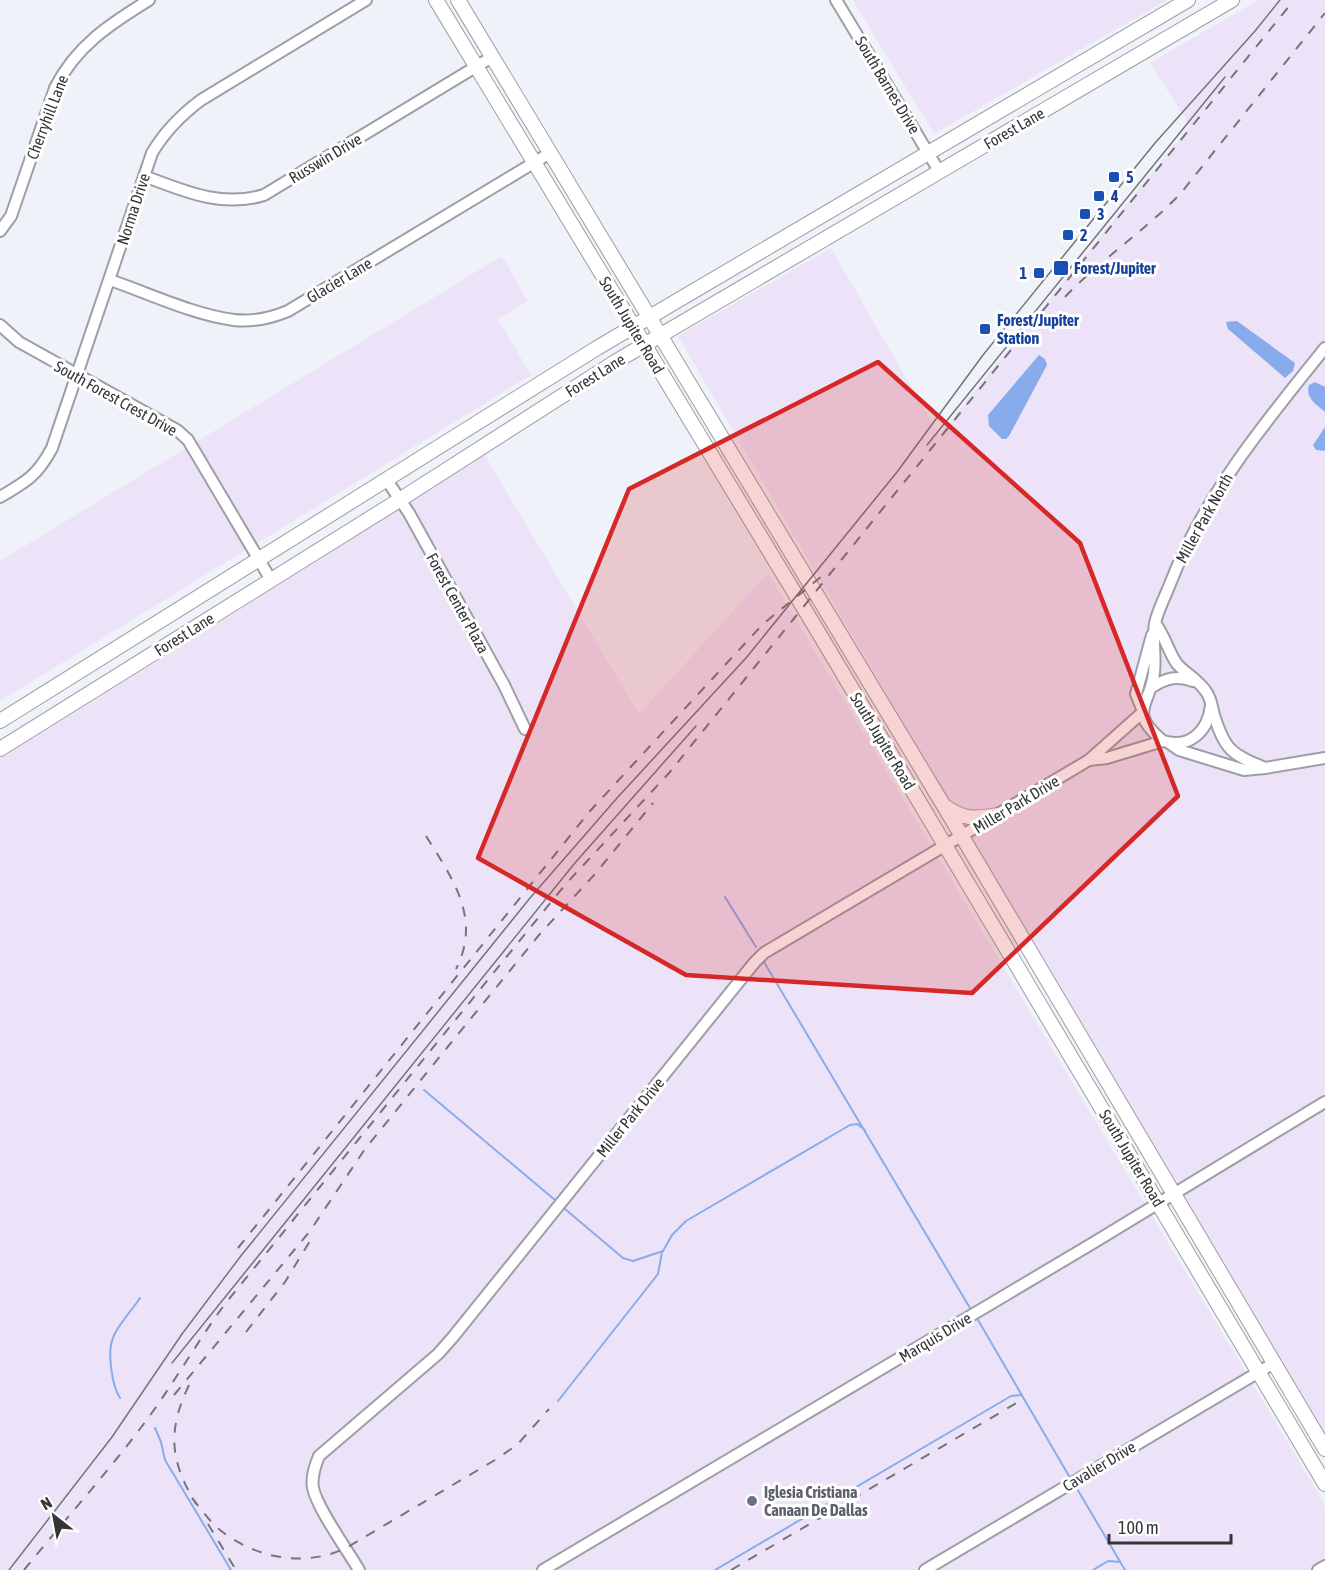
<svg xmlns="http://www.w3.org/2000/svg" width="1325" height="1570" viewBox="0 0 1325 1570" font-family="'Asap Condensed',sans-serif">
<style>
.industrial{fill:#ede3f8}
.water{fill:#88aceb}
.lines{fill:none;stroke-linecap:round;stroke-linejoin:round}
.stream{stroke:#88aceb;stroke-width:2}
.minor-casing{stroke:#9c9fa5;stroke-width:14}
.major-casing{stroke:#9c9fa5;stroke-width:16}
.minor{stroke:#fff;stroke-width:10}
.major{stroke:#fff;stroke-width:14}
.tram{stroke:#737578;stroke-width:1.5}
.rail{stroke:#737578;stroke-width:2;stroke-dasharray:10 10;stroke-linecap:butt}
.marked{fill:#d62828;fill-opacity:0.2;stroke:#d62828;stroke-width:4.5;stroke-linejoin:round}
.transit-dot{fill:#1a4fb4;stroke:#fff;stroke-width:2}
.worship-dot{fill:#6b7280;stroke:#fff;stroke-width:2}
.labels{text-anchor:middle;dominant-baseline:central;stroke-width:6;stroke-linejoin:round;paint-order:stroke}
.street-label{font-size:16px;fill:#343537;stroke:#fff}
.transit-label{font-size:16px;font-weight:bold;fill:#164399;stroke:#fff;text-anchor:start}
.worship-label{font-size:16px;font-weight:bold;fill:#5b616d;stroke:#fff;text-anchor:start}
</style>
<rect width="100%" height="100%" fill="#eff2f8"/>
<path class="industrial" d="M853,0H1167L934,134Z
M1258,0H1325V1438L947,798L678,336L831,248L939,435L1190,126L1150,63Z
M502,256L528,301L498,319L531,375L0,701V561Z
M483,452L639,714L768,573L1325,1505V1570H0V750Z"/>
<path class="water" d="M1237,321L1295,363L1293,371L1285,378L1228,329L1226,322Z
M1039,355L1045,359L1047,365L1009,436L1006,439H1002L989,426L988,415Z
M1315,382L1325,387V412C1316,404 1305,398 1309,385Z
M1325,427V451L1316,450L1313,445Z"/>
<g class="lines">
<path class="stream" d="M725,897L756,947
M764,962L970,1308
M424,1090L555,1200
M565,1209L623,1258L633,1261L663,1251L672,1235L686,1221L850,1125L857,1124L865,1130
M978,1320L1069,1476
M120,1398C112,1386 107,1352 113,1338C117,1326 133,1309 140,1298
M558,1401L658,1274L662,1252
M155,1428L161,1442L165,1460L231,1570
M1076,1487L1125,1570
M715,1570L1011,1396L1021,1395
M1093,1570L1108,1561L1120,1562"/>
<g class="minor-casing">
<path id="minor" d="M836,0L939,171
M144,176C184,191 221,208 264,195L492,57
M0,231L11,216L55,88C76,46 110,24 149,0
M110,280C148,293 194,315 234,320C252,322 271,318 288,311L550,153
M0,325L19,342L177,430L188,440L271,580
M386,479L409,513L504,685L525,729
M0,497C26,482 38,475 52,448L152,153C165,131 181,115 201,100L366,0
M1155,623C1165,636 1168,651 1177,664C1186,674 1200,681 1207,693C1211,699 1212,707 1214,715C1225,750 1231,754 1265,768
M1152,687C1166,678 1178,675 1193,681
M1211,705C1208,732 1189,749 1163,741C1127,711 1150,706 1154,673C1156,657 1152,639 1155,623C1158,610 1165,597 1170,584C1204,496 1266,421 1325,348
M1142,709L1136,694L1152,635
M1169,743L1179,750L1244,770L1265,768L1325,758
M1089,760L1107,758L1163,741
M359,1570C348,1551 317,1508 313,1488C311,1477 315,1466 319,1456L438,1354L453,1337L754,963L764,953L1089,760L1143,712
M543,1570L1093,1243L1325,1102
M925,1570L1274,1363
M1318,1570L1325,1566"/>
</g>
<g class="major-casing">
<path id="major" d="M436,0L814,625L1325,1484
M458,0L944,806L1325,1449
M0,721L597,348L1188,0
M0,749L401,499L615,362L1232,0
M946,807C965,820 976,819 998,815"/>
</g>
<use href="#minor" class="minor"/>
<use href="#major" class="major"/>
<path class="tram" d="M927,445L1225,77
M172,1363L574,864L696,726
M9,1570L112,1437L182,1334L240,1257L530,898L617,798L746,658L897,472L983,355L1155,143L1255,31L1280,0"/>
<path class="rail" d="M1065,297C1101,259 1145,231 1181,193L1325,13
M426,836C452,878 482,918 456,969
M238,1248L590,811L763,624L822,576
M246,1332L285,1282L313,1236
M189,1385C167,1431 170,1461 196,1504
M174,1395L310,1231L365,1149L450,1044L539,935L595,874L653,803
M192,1498C201,1509 209,1521 220,1530C255,1558 304,1568 346,1548L495,1460L517,1445L549,1409
M208,1524L236,1570
M24,1570C66,1518 112,1468 151,1414C177,1378 199,1339 225,1304L564,886L669,773L1294,0
M731,1570L1020,1401"/>
</g>
<path class="marked" d="M878,362L1080,543L1178,796L972,993L686,975L478,858L629,489Z"/>
<g class="transit-dot">
<rect x="1108" y="171" width="12" height="12" rx="3"/>
<rect x="1093" y="190" width="12" height="12" rx="3"/>
<rect x="1079" y="208" width="12" height="12" rx="3"/>
<rect x="1062" y="229" width="12" height="12" rx="3"/>
<rect x="1053" y="260" width="16" height="16" rx="3"/>
<rect x="1033" y="267" width="12" height="12" rx="3"/>
<rect x="979" y="323" width="12" height="12" rx="3"/>
</g>
<circle class="worship-dot" cx="752" cy="1501" r="6"/>
<g class="labels">
<g class="street-label">
<text transform="translate(888 85) rotate(59)">South Barnes Drive</text>
<text transform="translate(47 117) rotate(-69)">Cherryhill Lane</text>
<text transform="translate(1014 128) rotate(-30)">Forest Lane</text>
<text transform="translate(325 158) rotate(-31)">Russwin Drive</text>
<text transform="translate(133 209) rotate(-72)">Norma Drive</text>
<text transform="translate(339 280) rotate(-31)">Glacier Lane</text>
<text transform="translate(632 325) rotate(59)">South Jupiter Road</text>
<text transform="translate(595 375) rotate(-32)">Forest Lane</text>
<text transform="translate(116 398) rotate(29)">South Forest Crest Drive</text>
<text transform="translate(1204 518) rotate(-61)">Miller Park North</text>
<text transform="translate(458 603) rotate(61)">Forest Center Plaza</text>
<text transform="translate(184 634) rotate(-32)">Forest Lane</text>
<text transform="translate(883 741) rotate(59)">South Jupiter Road</text>
<text transform="translate(1016 804) rotate(-31)">Miller Park Drive</text>
<text transform="translate(630 1117) rotate(-51)">Miller Park Drive</text>
<text transform="translate(1132 1158) rotate(59)">South Jupiter Road</text>
<text transform="translate(935 1337) rotate(-31)">Marquis Drive</text>
<text transform="translate(1099 1466) rotate(-31)">Cavalier Drive</text>
</g>
<g class="transit-label">
<text x="1126" y="177">5</text>
<text x="1111" y="196">4</text>
<text x="1097" y="214">3</text>
<text x="1080" y="235">2</text>
<text x="1074" y="268">Forest/Jupiter</text>
<text x="1027" y="273" text-anchor="end">1</text>
<text x="997" y="320">Forest/Jupiter<tspan x="997" dy="18">Station</tspan></text>
</g>
<g class="worship-label">
<text x="764" y="1492">Iglesia Cristiana<tspan x="764" dy="18">Canaan De Dallas</tspan></text>
</g>
</g>
<g transform="translate(54 1516) rotate(329)" stroke="#ffffff" stroke-width="4.5" paint-order="stroke">
<path d="M0-4.5L10 22L0 15L-10 22Z" fill="#343537"/>
<text y="-9" font-size="16" font-weight="bold" text-anchor="middle" fill="#343537">N</text>
</g>
<path d="M1109 1534v9h122v-9" fill="none" stroke="#343537" stroke-width="3"/>
<text x="1118" y="1534" font-size="18" fill="#343537" stroke="#ffffff" stroke-width="4.5" paint-order="stroke">100 m</text>
</svg>
